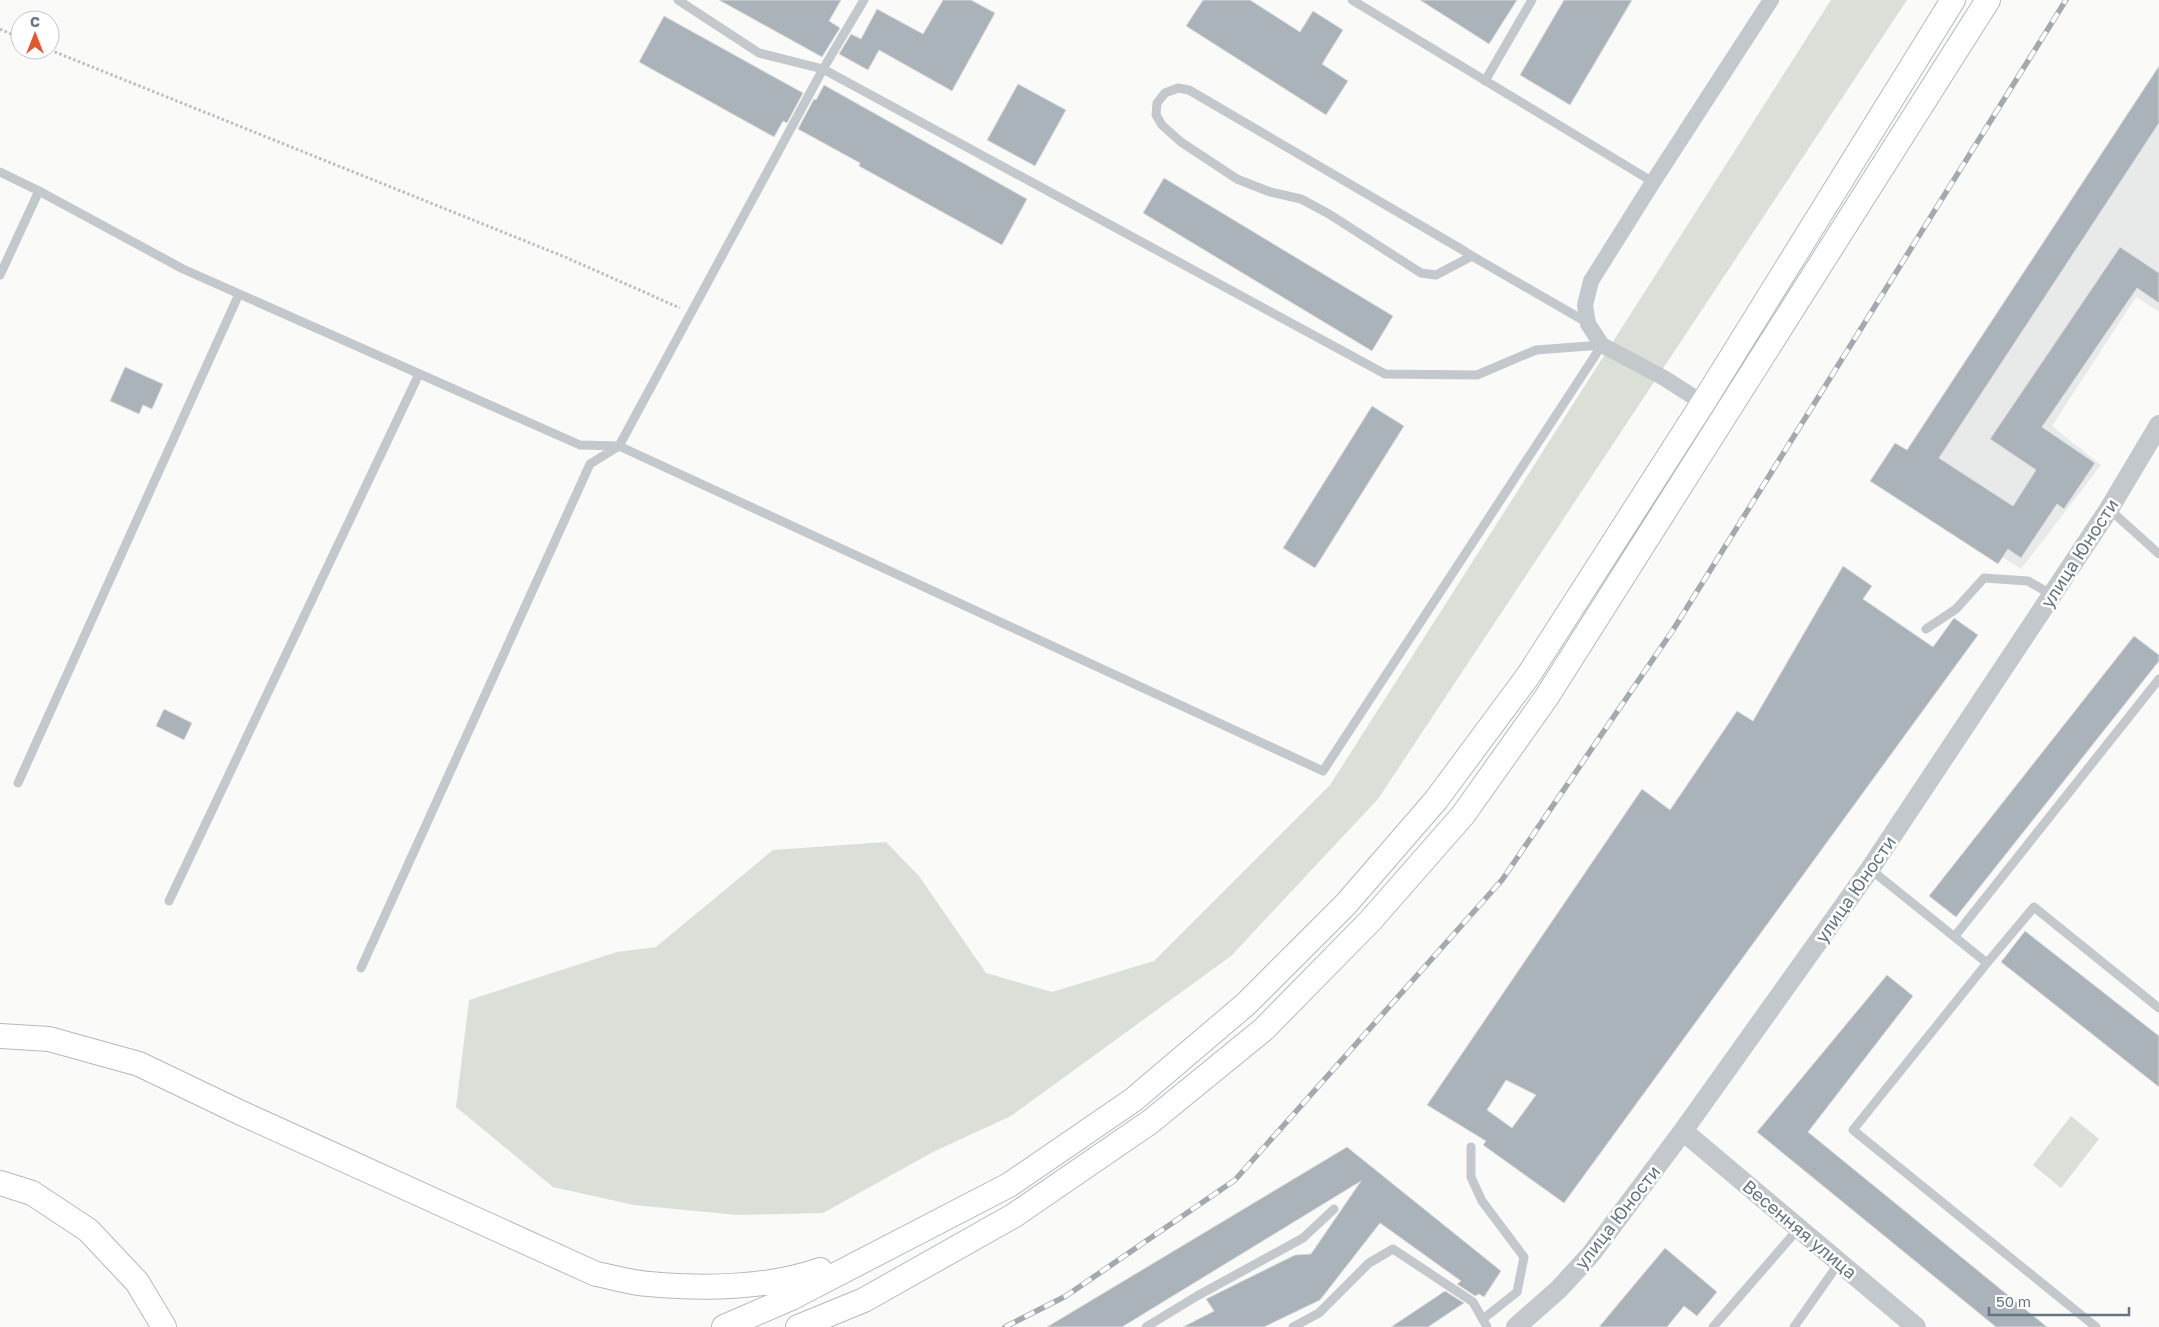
<svg xmlns="http://www.w3.org/2000/svg" width="2159" height="1327" viewBox="0 0 2159 1327" font-family="'Golos Text',sans-serif">
<style>
.built{fill:#e8e9e9}
.green{fill:#dadfd7}
.building{fill:#aab3b9;stroke:#dcdcda;fill-rule:evenodd}
.lines{fill:none;stroke-linecap:round;stroke-linejoin:round}
.secondary-casing{stroke:#b3babf;stroke-width:26}
.path{stroke:#bbbfc2;stroke-width:3;stroke-dasharray:2.5 2.5;stroke-linecap:butt}
.service{stroke:#c3c8cc;stroke-width:9}
.minor{stroke:#c3c8cc;stroke-width:16}
.tertiary{stroke:#c3c8cc;stroke-width:20}
.secondary{stroke:#fff;stroke-width:24}
.rail-casing{stroke:#a2aab0;stroke-width:5.5}
.rail{stroke:#fff;stroke-width:4;stroke-dasharray:11;stroke-linecap:butt}
.labels{text-anchor:middle;dominant-baseline:central;stroke-width:5;stroke-linejoin:round;paint-order:stroke}
.street-label{font-size:18px;fill:#657683;stroke:#fff}
</style>
<rect width="100%" height="100%" fill="#fafaf8"/>
<path class="built" d="M2159,76V312L2136,297L2052,426L2101,465L2021,569L1888,484Z"/>
<path class="green" d="M1831,0H1907L1378,799L1231,956L1011,1116L933,1152L823,1213L737,1215L634,1205L553,1187L456,1107L469,1000L617,952L656,947L773,850L886,842L919,876L986,973L1052,992L1154,961L1330,785Z
M2071,1116L2099,1139L2061,1188L2033,1165Z"/>
<path class="building" d="M719,0H841L829,21L840,28L822,57Z
M943,0H971L995,13L952,91L879,50L868,70L839,54L851,34L861,39L877,9L923,34Z
M1203,0H1250L1300,32L1313,11L1343,30L1322,64L1348,81L1326,115L1186,26Z
M1420,0H1517L1489,44Z
M1564,0H1632L1570,105L1520,75Z
M664,16L803,93L787,123L783,121L774,137L639,62Z
M2159,66V123L1939,458L2013,506L2036,470L1990,439L2120,247L2159,273V303L2137,288L2042,427L2095,463L2064,509L2057,504L2021,558L2008,549L1998,564L1870,481L1895,443L1907,450Z
M1018,84L1066,110L1035,166L987,140Z
M824,85L1027,199L1002,245L859,166L860,163L798,129L814,99L816,100Z
M1164,178L1393,316L1372,351L1143,213Z
M125,367L163,384L152,409L143,405L139,414L110,401Z
M1372,406L1404,426L1315,568L1283,548Z
M1843,566L1872,586L1863,599L1933,647L1954,618L1978,635L1564,1203L1483,1145L1486,1141L1427,1105L1642,789L1670,810L1737,711L1753,721ZM1506,1080L1536,1095L1512,1128L1487,1110Z
M2134,636L2159,655V661L1956,917L1929,896Z
M164,709L192,723L184,740L156,726Z
M2025,931L2159,1036V1087L2001,962Z
M1887,975L1913,996L1808,1132L2047,1327H1996L1757,1132Z
M1347,1147L1501,1271L1484,1297L1479,1294L1475,1296L1457,1284L1461,1281L1380,1223L1320,1300L1264,1327H1183L1214,1311L1206,1299L1295,1255L1311,1254L1361,1181L1122,1327H1047Z
M1665,1248L1717,1292L1697,1316L1684,1306L1667,1327H1599Z
M1445,1291L1464,1303L1428,1327H1391Z"/>
<g class="lines">
<g class="secondary-casing">
<path id="secondary" d="M0,1036L49,1039L139,1064L239,1112L596,1274C613,1277 631,1283 649,1284C704,1289 768,1288 820,1270
M0,1183L32,1193L88,1230L137,1282L164,1327
M724,1327L791,1298L1009,1185L1133,1100L1246,1004L1346,904L1436,800L1528,676L1703,403L1953,0
M798,1327L864,1300L1013,1216L1150,1122L1264,1029L1371,920L1463,815L1546,698L1988,0"/>
</g>
<path class="path" d="M0,29L20,38
M50,50L565,257L680,308"/>
<path class="service" d="M678,0L759,53L823,69L1385,374L1477,375L1536,350L1602,345
M864,0L823,69L619,446L1323,771L1602,345
M1352,0L1653,182
M1485,81L1532,0
M0,172L39,191L183,269L580,445L619,446
M1472,256L1436,275L1421,273L1329,214L1301,199L1270,192L1237,179L1181,142L1162,125L1156,115L1157,103L1165,93L1178,88L1189,90L1461,249L1472,256L1588,323
M0,275L39,191
M2109,509L2159,554
M1926,629L1956,609L1984,578L2028,581L2052,595
M18,783L239,294
M1870,869L1987,963
M169,901L419,374
M1955,936L2159,679
M361,968L590,464L619,446
M1471,1147V1177L1482,1201L1524,1257L1517,1292L1483,1319
M1146,1327L1197,1296L1303,1238L1334,1209
M1293,1327L1319,1313L1369,1263L1393,1249L1473,1302L1487,1327
M1713,1327L1799,1228
M1794,1327L1839,1263
M2096,1327L1853,1130L1987,963L2034,907L2159,1008"/>
<path class="minor" d="M1703,403L1664,378L1602,345L1588,324L1585,305L1591,281L1653,182L1771,0"/>
<path class="tertiary" d="M1683,1131L1916,1327
M1516,1327L1559,1289L1591,1254L1683,1131L1870,869L2109,509L2159,425"/>
<use href="#secondary" class="secondary"/>
<g class="rail-casing">
<path id="rail" d="M1005,1327L1066,1296L1235,1180L1502,880L1673,630L2066,0"/>
</g>
<use href="#rail" class="rail"/>
</g>
<g class="labels">
<g class="street-label">
<text transform="translate(2079 553) rotate(-57)">улица Юности</text>
<text transform="translate(1855 889) rotate(-55)">улица Юности</text>
<text transform="translate(1617 1217) rotate(-52)">улица Юности</text>
<text transform="translate(1800 1229) rotate(40)">Весенняя улица</text>
</g>
</g>
<g transform="translate(35 35)"><circle r="24" fill="#ffffff" stroke="#c1c8cd"/>
<path d="M0-4L9 19L0 12L-9 19Z" fill="#e4572e"/>
<text y="-8" font-size="14" font-weight="bold" text-anchor="middle" fill="#657683">С</text>
</g>
<path d="M1989 1307v8h140v-8" fill="none" stroke="#657683" stroke-width="2.5"/>
<text x="1996" y="1307" font-size="15" fill="#657683" stroke="#ffffff" stroke-width="4" paint-order="stroke">50 m</text>
</svg>
